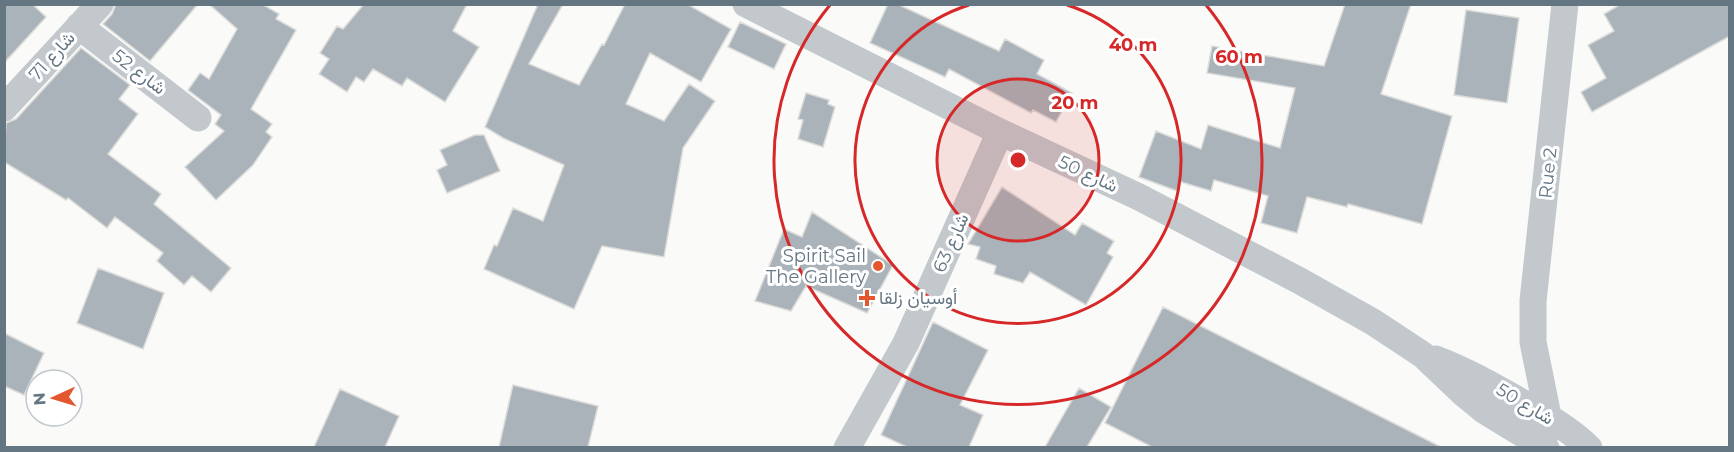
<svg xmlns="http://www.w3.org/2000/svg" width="1734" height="452" viewBox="0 0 1734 452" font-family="Montserrat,Vazirmatn,sans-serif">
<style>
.building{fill:#aab3b9;stroke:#dcdcda;stroke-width:1.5}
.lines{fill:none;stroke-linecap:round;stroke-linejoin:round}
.minor{stroke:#c3c8cc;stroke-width:27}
.ring{fill:none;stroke:#d62828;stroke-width:3}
.poi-dot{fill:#e4572e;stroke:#fff;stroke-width:2}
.labels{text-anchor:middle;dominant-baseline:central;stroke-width:6;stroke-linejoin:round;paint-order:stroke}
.street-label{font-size:18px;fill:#657683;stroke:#fff}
.poi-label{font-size:18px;fill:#657683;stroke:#fff;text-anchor:end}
.centre{fill:#d62828;stroke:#fff;stroke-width:3}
.ring-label{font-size:18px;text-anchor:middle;font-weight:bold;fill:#d62828;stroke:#fff;stroke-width:6;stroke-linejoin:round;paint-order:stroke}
</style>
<rect width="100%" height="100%" fill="#fafaf8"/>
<path class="building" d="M4,4H32L46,17L4,63Z
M116,4H198L150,61L103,24L112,14Z
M209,4H262L279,14L276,19L296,30L251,109L272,124L266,132L272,137L253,165L216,200L185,167L224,131L215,124L221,115L188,90L200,73L209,79L237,29Z
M364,4H467L453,31L479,47L445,102L407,78L402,86L373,69L364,82L356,77L347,92L319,74L329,59L320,53L337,26L343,29Z
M538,4H563L529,64L579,85L602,44L604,45L625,4H687L731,29L701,82L650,53L626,104L664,121L689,84L715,101L683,148L664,257L602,246L574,309L484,269L494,245L497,246L513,208L543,221L564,165L503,138L485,127Z
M888,4H897L999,51L1005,39L1044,60L1037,74L1072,93L1056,122L1033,110L1031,113L949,69L945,77L870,43Z
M1345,4H1411L1381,94L1452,116L1422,224L1348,204L1347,207L1307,197L1297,233L1261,223L1268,196L1214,180L1211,191L1181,182L1177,191L1139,177L1156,131L1201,149L1208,125L1280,148L1295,88L1207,73L1212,46L1324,66Z
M1621,4H1730V36L1592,112L1581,92L1606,78L1588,45L1614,31L1604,14Z
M1466,10L1519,18L1507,103L1454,95Z
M740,22L786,44L774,69L728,47Z
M81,48L130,85L119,99L138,114L108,154L161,194L154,204L231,268L211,292L192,276L184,285L157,261L163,253L115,217L107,228L68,198L66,200L4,162L6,123L16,119Z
M806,93L829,100L828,104L835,107L823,147L798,139L803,120L798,119Z
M475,135H484L500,171L447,193L437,170L447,165L440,150Z
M1002,187L1075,235L1082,223L1114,241L1107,253L1113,257L1086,305L1030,272L1023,283L994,274L996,266L976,259L980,247L968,244Z
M812,212L893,265L867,313L806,286L791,311L755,301L784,229L802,237Z
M98,268L164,293L143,349L77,323Z
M1163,307L1441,447H1152L1105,423Z
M933,322L988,350L960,405L983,415L969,447H907L881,435Z
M4,333L44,353L24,395L4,386Z
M513,385L598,406L588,447H499Z
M1079,388L1111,407L1087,447H1045Z
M340,389L399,416L385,447H314Z"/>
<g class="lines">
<path class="minor" d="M746,4L1000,132L1139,197L1300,281L1373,322L1423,355L1463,393L1485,411L1546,448
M79,26L198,118
M4,108L100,4
M1436,359C1470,372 1500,390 1532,408C1552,419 1572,431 1589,448
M847,448L906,343L1000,132
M1542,448L1548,416L1533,342V301L1565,4"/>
</g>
<circle cx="1018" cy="160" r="81" fill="#d62828" fill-opacity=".12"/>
<g class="ring">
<circle cx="1018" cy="160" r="81"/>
<path d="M1067 5A163 163 0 1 1 969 5"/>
<path d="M1206 5A244 244 0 1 1 830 5"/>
</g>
<g class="poi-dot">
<circle cx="878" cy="266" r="6"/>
<path d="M864 289h6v6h6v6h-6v6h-6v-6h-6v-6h6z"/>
</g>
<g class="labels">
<g class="street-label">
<text transform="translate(52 56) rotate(-48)">شارع 71</text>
<text transform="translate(139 72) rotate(37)">شارع 52</text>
<text transform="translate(1548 173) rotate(-84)">Rue 2</text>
<text transform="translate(1088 174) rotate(25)">شارع 50</text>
<text transform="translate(951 243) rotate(-66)">شارع 63</text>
<text transform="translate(1525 404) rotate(31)">شارع 50</text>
</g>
<g class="poi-label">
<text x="866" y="256">Spirit Sail<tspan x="866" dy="21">The Gallery</tspan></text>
<text x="879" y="298" text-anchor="start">أوسيان زلقا</text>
</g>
</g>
<circle cx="1018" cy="160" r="9" class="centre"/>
<g class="ring-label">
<text x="1133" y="51">40 m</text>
<text x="1239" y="63">60 m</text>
<text x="1075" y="109">20 m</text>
</g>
<rect width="1734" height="452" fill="none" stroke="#657683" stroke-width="12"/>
<g transform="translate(54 398) rotate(266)"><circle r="28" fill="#ffffff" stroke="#c1c8cd" stroke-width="1.5"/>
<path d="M0-4.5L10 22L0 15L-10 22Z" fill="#e4572e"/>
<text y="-9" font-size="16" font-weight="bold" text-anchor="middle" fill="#657683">N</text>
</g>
</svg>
